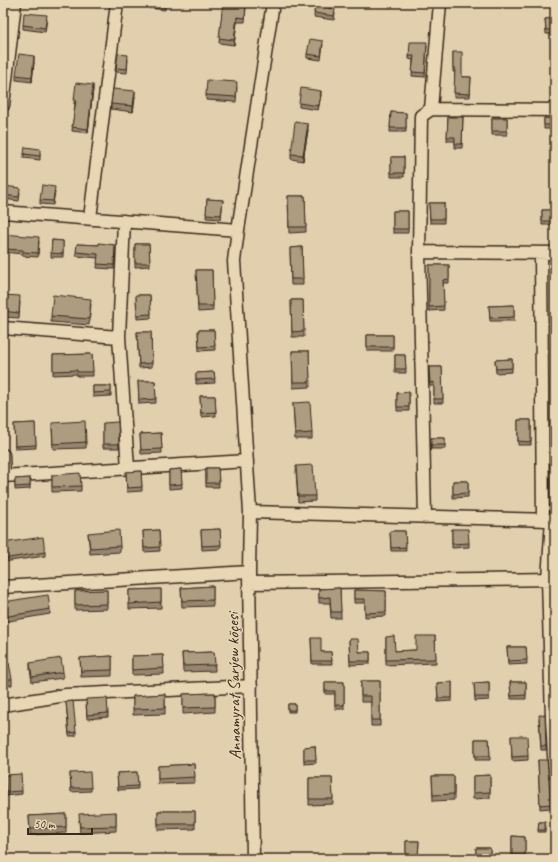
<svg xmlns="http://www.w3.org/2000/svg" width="558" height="862" viewBox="0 0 558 862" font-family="Caveat,sans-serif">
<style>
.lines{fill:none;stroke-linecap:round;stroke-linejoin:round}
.minor-casing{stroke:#3b2a1e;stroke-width:15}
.minor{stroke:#e9d6b4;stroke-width:12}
.wall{fill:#96866f;stroke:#3b2a1e}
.shaded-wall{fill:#7a6d5a;stroke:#3b2a1e}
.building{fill:#ae9c81;stroke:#3b2a1e}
.labels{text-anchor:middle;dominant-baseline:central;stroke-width:3;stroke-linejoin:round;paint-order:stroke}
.street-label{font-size:17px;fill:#3b2a1e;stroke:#e9d6b4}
</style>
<rect width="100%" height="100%" fill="#e2cfae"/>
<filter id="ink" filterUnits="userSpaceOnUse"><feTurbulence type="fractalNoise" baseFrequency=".025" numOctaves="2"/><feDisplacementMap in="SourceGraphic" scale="8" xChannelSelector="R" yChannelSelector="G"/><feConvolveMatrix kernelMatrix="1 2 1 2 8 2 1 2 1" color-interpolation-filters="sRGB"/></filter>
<g filter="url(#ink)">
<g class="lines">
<g class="minor-casing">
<path id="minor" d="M3,105L15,3
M431,109L555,110
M3,212L238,230
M90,218L117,3
M124,221L119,337L128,468
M419,252L555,253
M541,253L543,520
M3,328L119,337
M3,455L4,476
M3,476L247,461
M250,512L552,520
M425,517L419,252L421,116L431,109L440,3
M555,521L552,520L548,579L552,718L555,773
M249,583L555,579
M3,587L249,572
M3,705L66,695L251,686
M253,859L249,572L250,512L234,261L238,230L273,3"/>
</g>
<use href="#minor" class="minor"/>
</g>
<path class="wall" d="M125,3H165V10L149,8V6Z
M223,3L246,6L245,22H237L234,45L219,43Z
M315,3H329L328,8L335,13L334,20L314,17Z
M555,18V34H546L545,19Z
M47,19L45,32L23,29V25Z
M323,44L321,60L307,58V54Z
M427,46L425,77L412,76L413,60L409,59V56Z
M453,52L462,77H471L470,97H454L455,72H453Z
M128,59L127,73L116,72V68Z
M34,62L32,82L16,80V75Z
M237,87L236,102L206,100V95Z
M93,89L88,133L72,131L75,104H74V100Z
M321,95L318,110L299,107V103Z
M135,97L133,112L111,109V104Z
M391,112L406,113V132H390Z
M448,117H463L462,148H455V141H447Z
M492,118H507V135H492Z
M544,118L555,119V129H544Z
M308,130L303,161L291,159V154Z
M40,153V160L24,158V154Z
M391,157H404V177H391Z
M3,190L20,192L19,201L3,199Z
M55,191L53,205L40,204V200Z
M288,196H305L306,232L289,233Z
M207,199L223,200L221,219L206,218Z
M429,203H444V223H430Z
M542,210H555V225H542Z
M393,211H408V233H393Z
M3,234L39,241L38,257L23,256V254L3,252Z
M52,240L63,241V257H51Z
M77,244L99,245H115L114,269L97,268L98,258L76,256Z
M135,244H149L150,266L135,267Z
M302,247L303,285H291L290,248Z
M429,265H449V283H443L444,310L429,311Z
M196,270H212L213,311L198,312Z
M3,295L20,302L19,318L3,317Z
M136,295H150L151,318L137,319Z
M291,300H303L304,337H292Z
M91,304L89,325L51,322V316Z
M514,305V321H490L489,306Z
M198,330H214L215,350L199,351Z
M137,332H151L152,367L139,368Z
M367,335H393V351H367Z
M292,351H309L310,387L293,388Z
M92,354L93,376H77V374L53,375V355Z
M395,355H405L406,373H395Z
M512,359V372L496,373L495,360Z
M429,367H442L443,403H434V386H430Z
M214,372L215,383L196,384V373Z
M138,381H155L156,403L139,404Z
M93,386H111V396L93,397Z
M409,392V411H397V393Z
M200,396H215L216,416L201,417Z
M293,403L312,433V439H295Z
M518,420H531V445H518Z
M35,423L36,448L15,449L14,424Z
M103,423L119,444V448H103Z
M52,428L86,442V448L53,449Z
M161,433L162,453L141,454L140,434Z
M431,438H445V449H431Z
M206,468H218L219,487H206Z
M181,469L182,488L169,489V470Z
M141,471L142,491L127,492L126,472Z
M296,471L315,496V501L298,502Z
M52,475L81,486V491L52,492Z
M30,478V489L15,490V479Z
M453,481H468V497L453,498Z
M220,529L221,549L202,550L201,530Z
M452,529L469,543V547L452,548Z
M159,530L160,551L144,552L143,531Z
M390,531H405L406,551H391Z
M88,533L120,546V552L90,554Z
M3,543L45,552V556L3,562Z
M213,586V606L182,607L181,588Z
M340,588L341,618H331L330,603H319V589Z
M161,589V608L129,609V590Z
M107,590V609L75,610V591Z
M354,590L386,591V616L365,617V603H354Z
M3,602L50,609V614L3,622Z
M435,636L436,663L386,665V637L395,651L416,650Z
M311,638L321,652H331L332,664H312Z
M349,639L359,652H370V664L350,665Z
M507,647H526L527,664L508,665Z
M214,652L215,671L183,672L182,653Z
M163,655L164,674L132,675V656Z
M112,656V676L81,677L80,658Z
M30,663L63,672V678L32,682L30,669Z
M3,664L12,679V685L3,686Z
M361,681H380V726H371V702H361Z
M325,682H344V709H335V694H325Z
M452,682V701L438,702L437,683Z
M489,682V700L475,701L474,683Z
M510,682H526V699H511Z
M215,693V712L183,714V694Z
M165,694V714L133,715V696Z
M66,702L76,732V736H69Z
M86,703L108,713V717L87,719Z
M288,704H295V712H288Z
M545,715L546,750H541L539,719Z
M511,736L528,756V760L512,761Z
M475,739H489L490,760H475Z
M315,746L316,763L304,764V747Z
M538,760L551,804V808L540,809Z
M194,764L195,783L158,784V766Z
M137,772L138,789L118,790L117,773Z
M70,773L91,788V791L71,792Z
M490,775V798L473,799V776Z
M432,776H454V800L433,801Z
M309,778H332L333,804L309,805Z
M5,779L22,791V794L6,796Z
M158,811H195V829L158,830Z
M116,812V831L80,833L79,820Z
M66,814V833L30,835L29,816Z
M539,822H545V832H538Z
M512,836L525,837V859H512Z
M406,841H419L418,859H406Z
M476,848H490V859H476Z"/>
<path class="shaded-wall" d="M237,17V22L234,45V40Z
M34,56V62L32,82V77Z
M93,85V89L88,133V129Z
M135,91V97L133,112V106Z
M321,91V95L318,110V106Z
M308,124V130L303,161V155Z"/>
<path class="building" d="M149,3H165V6L149,4Z
M223,3H246L245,18L237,17L234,40L219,38Z
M315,3H328V8L335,9L334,16L314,13Z
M24,13L47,15L45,28L23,25Z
M555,18V30H546L545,19Z
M310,39L323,41L321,56L307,54Z
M410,42H427L425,73L412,72L414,56H409Z
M453,52H462V77H471L470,94L454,93L455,68H453Z
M19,54L34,56L32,77L16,75Z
M118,54L128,55L127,69L116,68Z
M207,80L237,82L236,97L206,95Z
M76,83L93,85L88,129L72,127L76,100H74Z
M301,88L321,91L318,106L299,103Z
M113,89L135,91L133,106L111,104Z
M391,112L406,113V128H390Z
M448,117H463L462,144H455V137H447Z
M492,118H507V131H492Z
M544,118L555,119V125H544Z
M295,122L308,124L303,155L291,154Z
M25,147L40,149V156L24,154Z
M391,157H404V173H391Z
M42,185L55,187L53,201L40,200Z
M3,186L20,188L19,197L3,195Z
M288,196H305L306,227H289Z
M207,199L223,200L221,215L206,214Z
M429,203H444V219H430Z
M542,210H555V221H542Z
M393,211H408V229H393Z
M3,234L39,237L38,253L23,252V250L3,249Z
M52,240L63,241V254L51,253Z
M99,243L115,245L114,265L97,264L98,254L76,252L77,244L99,245Z
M135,244H149L150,263H135Z
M302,247L303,279H291L290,248Z
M429,265H449V279L443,280L444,306L429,307Z
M196,270H212L213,306H198Z
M3,295L20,296L19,313L3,311Z
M53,295L91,299L89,319L51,316Z
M136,295H150L151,314L137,315Z
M291,300H303L304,331L292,332Z
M514,305V317L490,318L489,306Z
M198,330H214L215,346L199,347Z
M137,332H151L152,363L139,364Z
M367,335H393V347H367Z
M292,351H309L310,382H293Z
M92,354L93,372H77V370L53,371V355Z
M395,355H405L406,369H395Z
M512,359V368L496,369L495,360Z
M429,367H442L443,399H434V382L430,383Z
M214,372L215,379L196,380V373Z
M138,381H155L156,399L139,400Z
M93,386H111V392L93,393Z
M409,392V407H397V393Z
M200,396H215L216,412L201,413Z
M310,402L312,433L295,434L293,403Z
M518,420H531V442L518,441Z
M85,421L86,442L53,444L52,423Z
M118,422L119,444H103V423Z
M35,423L36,445L15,446L14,424Z
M161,433L162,449L141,450L140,434Z
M431,438H445V445H431Z
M313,465L315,496H298L296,466Z
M206,468H218L219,483H206Z
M181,469L182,484L169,485V470Z
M141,471L142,487L127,488L126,472Z
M80,473L81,486L52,487V475Z
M30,478V486L15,487V479Z
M453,481H468V493L453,494Z
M220,529L221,545L202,546L201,530Z
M452,529H468L469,543L452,544Z
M119,530L120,546L90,548L88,533Z
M159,530L160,547L144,548L143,531Z
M390,531H405L406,547L391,548Z
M43,537L45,552L3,559V543Z
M213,586V600L182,601L181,588Z
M340,588L341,612H331L330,597L319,598V589Z
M161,589V602L129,604V590Z
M107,590V604L75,605V591Z
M354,590L386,591V612L365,613V599H354Z
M48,595L50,609L3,617V602Z
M394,636L395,651L416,650V636H435L436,659L386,660V637Z
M311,638H321V652H331L332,661H312Z
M349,639H358L359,652H370V661H350Z
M507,647H526L527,660L508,661Z
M214,652L215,665L183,666L182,653Z
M163,655L164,668L132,670V656Z
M112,656V670L81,671L80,658Z
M61,658L63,672L32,677L30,663Z
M9,663L12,679L3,680V664Z
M361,681H380V720H371V696H361Z
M325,682H344V705H335V691H325Z
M452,682V698H438L437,683Z
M489,682V697H475L474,683Z
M510,682H526V695L511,696Z
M215,693V707L183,708V694Z
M165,694V708L133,709V696Z
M107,698L108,713L87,715L86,699Z
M73,701L76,732L69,733L66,702Z
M288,704H295V710H288Z
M539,715H545L546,746H541Z
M511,736H527L528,756L512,757Z
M475,739H489L490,756H475Z
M315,746L316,760H304V747Z
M538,760H547L551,804L540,805Z
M194,764L195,777L158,779V766Z
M90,772L91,788H71L70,773Z
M137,772L138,786L118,787L117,773Z
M21,774L22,791L6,792L5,775Z
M490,775V792L473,793V776Z
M432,776H454V794L433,795Z
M309,778H332L333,799H309Z
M158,811H195V824H158Z
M116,812V826L80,827L79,814Z
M66,814V827L30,829L29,816Z
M539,822H545V830H538Z
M512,836L525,837V855H512Z
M406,841H419L418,856H406Z
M476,848H490V856H476Z"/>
</g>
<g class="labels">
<g class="street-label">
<text transform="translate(234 686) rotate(-91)">Annamyrat Sarýew köçesi</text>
</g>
</g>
<rect width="558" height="862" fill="none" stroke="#e9d6b4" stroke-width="16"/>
<rect x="8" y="8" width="542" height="846" fill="none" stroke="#3b2a1e" stroke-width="1.5" filter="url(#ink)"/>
<path d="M28 828v6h64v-6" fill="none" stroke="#3b2a1e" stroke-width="2"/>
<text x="34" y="828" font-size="12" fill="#3b2a1e" stroke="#e9d6b4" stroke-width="3" paint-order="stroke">50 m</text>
</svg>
